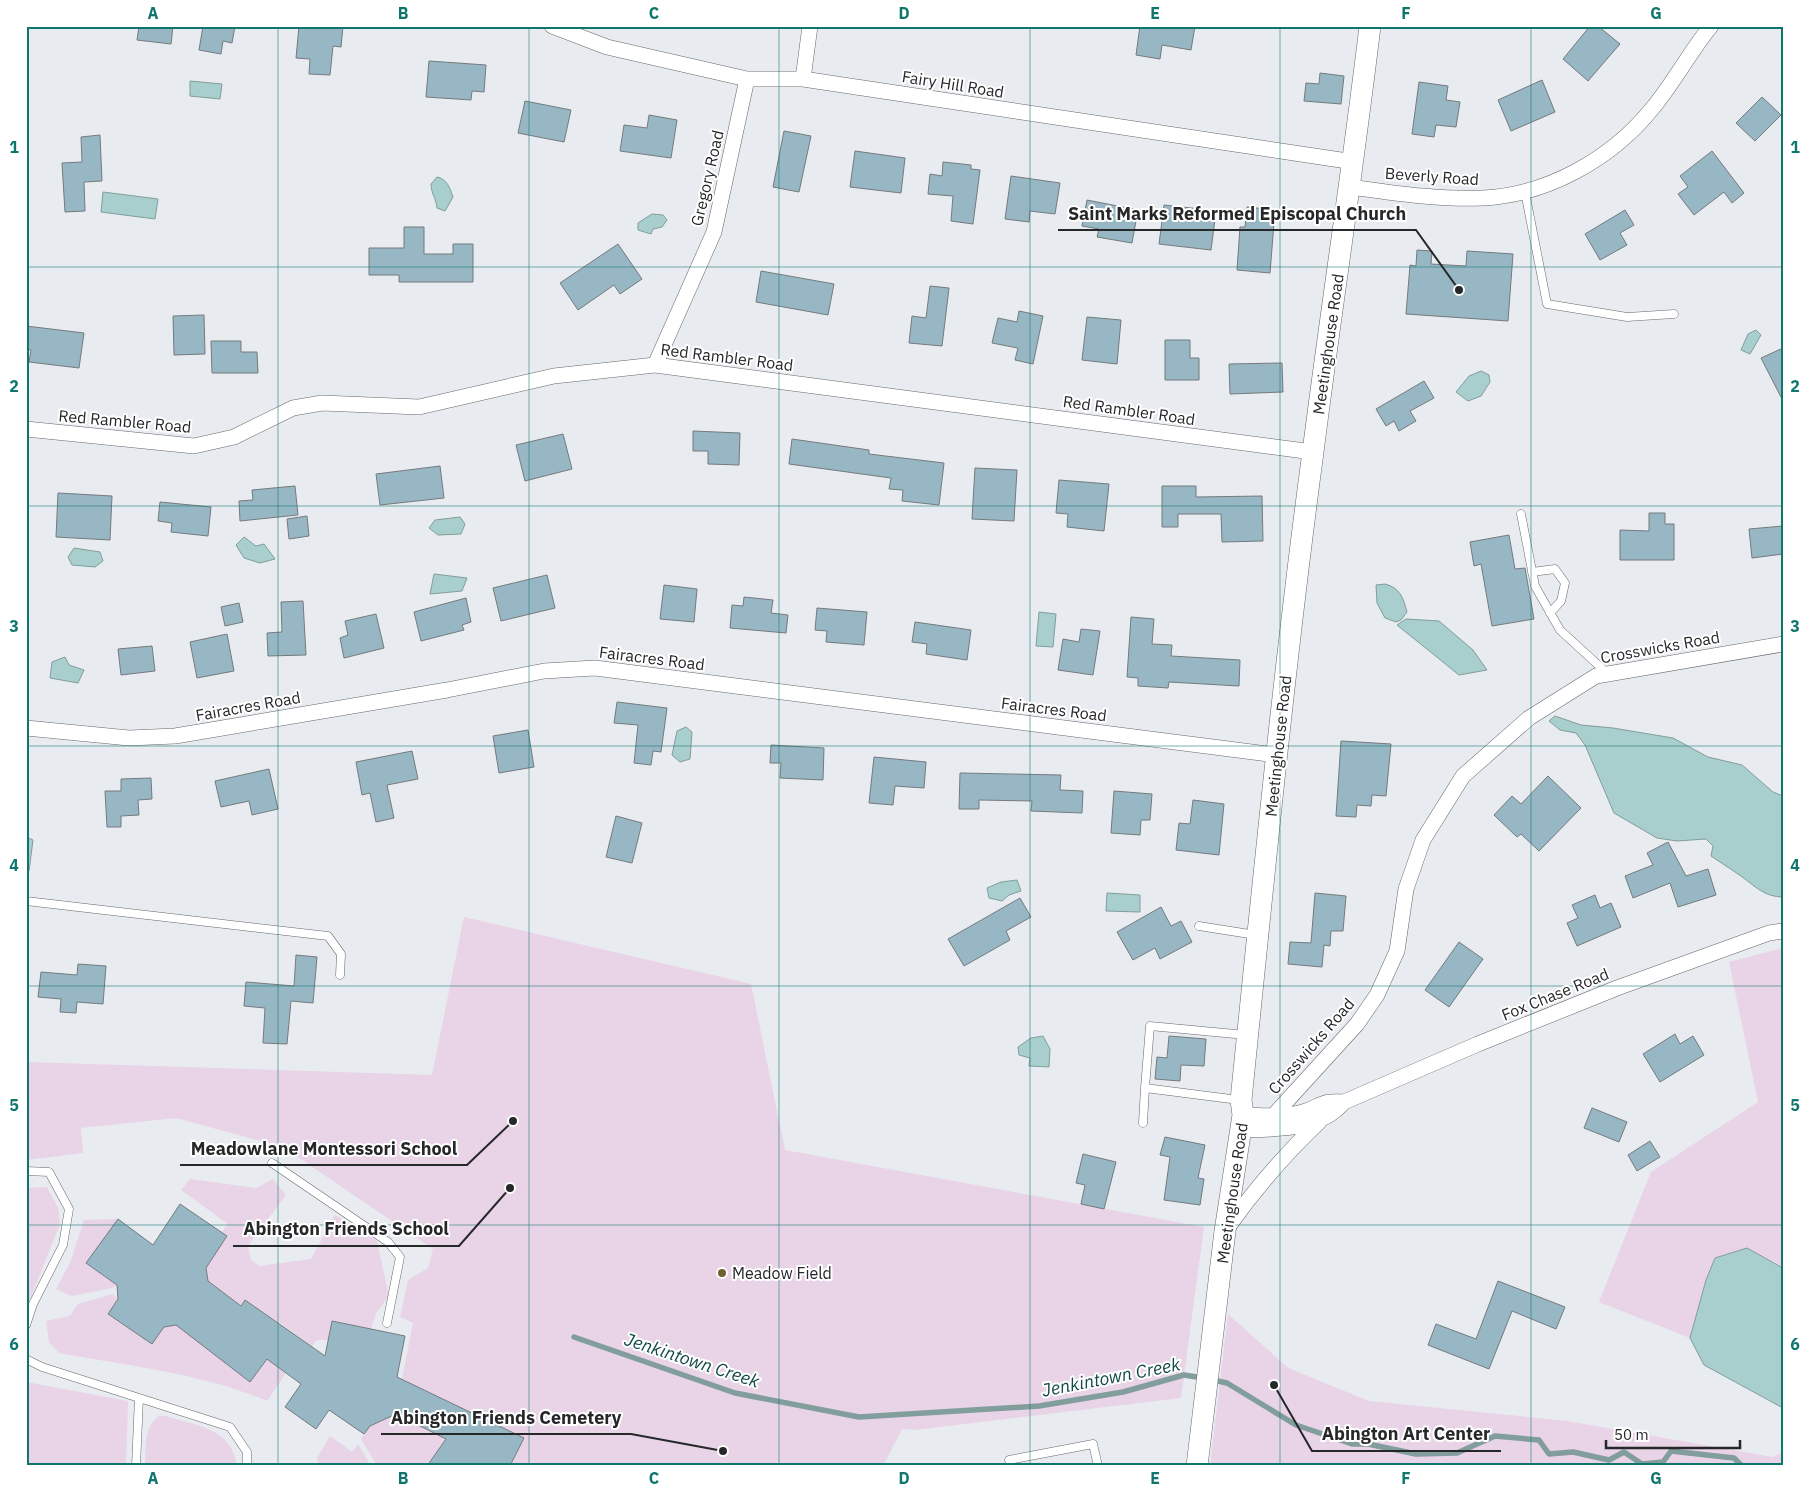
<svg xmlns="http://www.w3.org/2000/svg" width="1809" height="1492" viewBox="0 0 1809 1492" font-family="'IBM Plex Sans',sans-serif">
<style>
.green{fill:#e9d3e7}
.water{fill:#a8cfcd;stroke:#819d9c}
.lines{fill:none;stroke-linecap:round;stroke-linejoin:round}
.stream{stroke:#819d9c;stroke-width:5.5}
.building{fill:#97b7c5;stroke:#757a7c}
.lane-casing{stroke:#65676b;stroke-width:9}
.street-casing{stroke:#65676b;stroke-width:16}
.secondary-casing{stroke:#65676b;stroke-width:22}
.lane{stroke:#fff;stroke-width:8}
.street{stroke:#fff;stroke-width:15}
.secondary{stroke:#fff;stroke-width:21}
.grid{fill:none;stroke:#0f766e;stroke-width:1;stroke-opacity:0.55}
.poi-dot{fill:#70602e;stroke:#fff;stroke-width:2}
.labels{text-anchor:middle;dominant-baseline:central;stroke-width:4;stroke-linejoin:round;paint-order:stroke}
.street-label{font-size:16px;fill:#262729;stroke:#fff}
.poi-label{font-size:16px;fill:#262729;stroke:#fff;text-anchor:start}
.water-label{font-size:18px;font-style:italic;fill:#114a49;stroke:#fff}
.leader{fill:none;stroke:#262729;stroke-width:2}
.callout-dot{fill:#262729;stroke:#fff;stroke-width:2}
.callout-label{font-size:18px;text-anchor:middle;font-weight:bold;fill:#262729;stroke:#fff;stroke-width:4;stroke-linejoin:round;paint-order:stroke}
.neatline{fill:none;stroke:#0f766e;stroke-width:2}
.grid-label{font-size:16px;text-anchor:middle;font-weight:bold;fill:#0f766e}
</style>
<rect width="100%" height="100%" fill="#e8ebf0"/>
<path class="green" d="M464,917L751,984L785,1150L1204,1227L1181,1398L915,1430L902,1429L883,1466H511L524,1438L402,1379L413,1323L400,1317L408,1280L428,1268L433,1249L283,1147L176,1118L81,1128L83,1153L26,1160V1062L432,1075Z
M1783,948V1268L1774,1261L1715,1258L1690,1338L1599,1302L1651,1172L1758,1102L1729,962Z
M190,1179L256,1188L273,1179L286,1195L248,1246L251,1260L259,1266L311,1259L335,1215L377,1241L389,1296L376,1313L371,1329L333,1321L329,1340H317L310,1349L305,1345L306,1342L279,1322L273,1330L208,1281L206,1268L227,1236L222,1232L228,1224L181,1190Z
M47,1187L58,1208L60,1224L26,1309V1188Z
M118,1219L87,1263L117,1285L112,1288L72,1296L56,1289L70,1263L84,1220Z
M113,1294L118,1299L108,1315L152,1344L164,1327L176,1325L244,1345L228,1366L250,1381L267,1359L286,1373L267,1401C201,1373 129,1366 59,1353L49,1342L46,1321L70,1316L78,1304Z
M1228,1314L1288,1368L1369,1401L1567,1421L1773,1457L1783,1452V1466H1210Z
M26,1382L128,1401L126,1466H26Z
M396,1414L454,1442L443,1443L427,1466H377L361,1439L370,1426Z
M159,1416H166C197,1426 232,1428 237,1466H145C146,1448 143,1427 159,1416Z
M330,1436L352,1452L358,1444L371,1466H319L317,1458Z"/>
<path class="water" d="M190,81L222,84L220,99L190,96Z
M437,177C447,179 450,188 453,197L445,211L437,208C436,198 431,193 431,184Z
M103,192L158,199L155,219L101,212Z
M652,214L663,215L667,220L662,227L653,229L651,234L638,230V223Z
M1756,330L1761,335L1750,354L1741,350L1748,334Z
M1481,371L1489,375L1490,382L1481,396L1468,401L1456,392L1469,376Z
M460,517L465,524L461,534L438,535L429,528L435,520Z
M244,537L256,546L264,544L275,559L260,563L244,558L236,545Z
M74,548L100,552L103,561L95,567L72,565L68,557Z
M434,574L467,578L462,591L430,594Z
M1385,584C1400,588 1403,597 1407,612L1401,620L1396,622L1385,618L1377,603L1376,585Z
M1039,612L1056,614L1053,647L1036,646Z
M1406,619L1439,621L1473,650L1487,670L1459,675L1397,625Z
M65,657L69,665L84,670L78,683L50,678L52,662Z
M1555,716L1581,725L1613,728L1673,738L1708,757L1742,765L1773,792L1783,796V897C1764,897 1755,886 1741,876C1731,869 1721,863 1711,856L1713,846L1706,839L1677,841L1657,838L1614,813L1585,745L1576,733L1560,730L1549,721Z
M686,727L692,732L690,759L680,762L672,755L677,731Z
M26,837L33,840L29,871L26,872Z
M1017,880L1021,891L1009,895L1002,901L989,898L987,888L1001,882Z
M1107,893L1140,895V912L1106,911Z
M1043,1036L1050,1049L1049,1067L1029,1066L1030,1058L1019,1055L1018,1047L1031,1038Z
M1747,1248L1783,1268V1408L1704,1365L1690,1338L1706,1280L1715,1258Z"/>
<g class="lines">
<path class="stream" d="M574,1337L735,1393L859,1417L1039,1406L1123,1392L1184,1375L1203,1378
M1213,1380L1227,1383L1296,1425L1352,1444H1368L1416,1454L1457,1453L1495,1436L1539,1440L1549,1454L1573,1452L1609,1460L1624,1452L1642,1464L1663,1462L1671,1451L1734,1458L1742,1466"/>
</g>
<path class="building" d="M139,26H173L171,44L137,40Z
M203,26H235L232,43L223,41L221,54L199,50Z
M299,26H343L341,47L333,46L330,75L309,74L310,59L296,58Z
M1140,26H1195L1191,50L1162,45L1160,59L1136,55Z
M1590,26H1598L1620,44L1588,81L1563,59Z
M429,61L486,65L484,92L472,91L471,100L426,97Z
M1320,73L1344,76L1341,104L1304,101L1306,83L1319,84Z
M1542,80L1555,112L1511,131L1498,100Z
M1419,82L1448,86L1446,100L1460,102L1456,127L1436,125L1434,137L1412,134Z
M1762,97L1781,115L1755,141L1736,123Z
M525,101L571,110L564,142L518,133Z
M649,115L677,120L671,158L620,151L624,125L647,128Z
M784,131L811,136L799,192L773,187Z
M100,135L102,181L84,182L85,211L65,212L62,163L82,162L81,137Z
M855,151L905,158L901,193L850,187Z
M1712,151L1744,193L1732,203L1724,192L1694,215L1678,194L1688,187L1680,176Z
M943,162L971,165V169L980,170L973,224L951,221L953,196L928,194L930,174L942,176Z
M1011,176L1060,183L1055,214L1030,211L1029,222L1005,219Z
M1087,200L1138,210L1132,243L1097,237L1099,229L1082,226Z
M1164,205L1200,209L1199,217L1215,219L1211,250L1159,244Z
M1247,207L1275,210L1270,273L1237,270L1240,227H1245Z
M1625,210L1634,225L1620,233L1627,245L1600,260L1585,234Z
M404,227H424V254H453V244H473V282H399V275H369V248H404Z
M618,244L642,279L620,294L614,285L578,310L560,283Z
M1417,250L1432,251L1431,264L1466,266L1467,251L1513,254L1508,321L1406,314L1410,265L1416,266Z
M761,271L834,284L828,315L756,302Z
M930,286L949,288L942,346L909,343L912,316L926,318Z
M1019,311L1043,316L1033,364L1015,360L1018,348L992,343L998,318L1017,322Z
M204,315L205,354L174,355L173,316Z
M1087,317L1121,320L1117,364L1082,360Z
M26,326L84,333L79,368L29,362L31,350L26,349Z
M1165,340H1190V358H1199V380H1165Z
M211,341H241V352H257L258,373H212Z
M1783,348V401L1761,358Z
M1282,363L1283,392L1230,394L1229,364Z
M1424,381L1434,398L1410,411L1416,421L1399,431L1394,421L1386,426L1376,409Z
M693,431L740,433L739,465L708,464V451H693Z
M563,434L572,469L525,481L516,445Z
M792,439L869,450V454L944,463L939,505L902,501L903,490L889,489L891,478L789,464Z
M440,466L444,498L380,505L376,474Z
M975,468L1017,470L1014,521L972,519Z
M1059,480L1109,484L1104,531L1067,527L1068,514L1056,513Z
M295,486L298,515L240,521L239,501L253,500L252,490Z
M1162,486H1196V497L1262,496L1263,541L1222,542L1221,514H1178V527H1162Z
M58,493L112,496L110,540L56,537Z
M160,502L211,507L208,536L171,532L172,523L158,521Z
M1649,513H1665V524H1674V560H1620V530L1649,531Z
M307,516L309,536L289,539L287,519Z
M1783,526V554L1752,558L1749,529Z
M1509,535L1515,569L1525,568L1534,619L1492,626L1481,564L1474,566L1470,542Z
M547,575L555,608L501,621L493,588Z
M664,585L697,589L694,622L660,619Z
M744,597L773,600L771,613L788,615L786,633L730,628L732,605L743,606Z
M466,598L471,622L462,625L464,630L421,641L414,612Z
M303,601L306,655L268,656L267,633L282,632L281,602Z
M239,603L243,622L225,626L221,607Z
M817,608L867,612L864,645L826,642L827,631L815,630Z
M376,614L384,648L344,658L340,638L348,635L345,621Z
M1131,617L1154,619L1152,644L1172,645L1171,656L1240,660L1239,686L1169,682L1168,688L1138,686V678L1127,677Z
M915,622L971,630L967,660L926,654L927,644L912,642Z
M1081,629L1100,631L1093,675L1058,670L1063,639L1079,642Z
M227,634L234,671L197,678L190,642Z
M152,646L155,671L121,675L118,649Z
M617,702L667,708L661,752L653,751L651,765L634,763L638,725L614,723Z
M528,730L534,767L499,773L493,736Z
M1341,741L1391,744L1386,796L1372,795L1371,806L1357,805L1356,817L1336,816Z
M771,745L824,748L823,780L780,778L781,763H770Z
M412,751L418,779L387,785L394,818L376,822L370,793L362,795L356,762Z
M874,757L926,762L924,788L895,786L893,805L869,803Z
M269,769L278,809L252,815L249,801L221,807L215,781Z
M960,773L1061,775L1060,790L1083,791L1082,813L1031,811L1032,801L979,800V809H959Z
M1548,776L1581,808L1539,851L1521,834L1517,837L1494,815L1512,796L1521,804Z
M151,778L152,799L138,800L139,815L121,816V827H107L105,791H121V779Z
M1114,791L1152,794L1150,820H1141L1140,835L1111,833Z
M1193,800L1224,804L1219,855L1176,850L1179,823L1190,824Z
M616,816L642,823L632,863L606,857Z
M1668,842L1686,876L1708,869L1716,895L1678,907L1670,883L1633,898L1625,876L1653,865L1647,853Z
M1315,893L1346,896L1343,931H1331L1330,946L1324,945L1322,967L1288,964L1290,942L1311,943Z
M1595,895L1600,908L1611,903L1621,927L1577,946L1567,923L1578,918L1572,905Z
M1020,898L1031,917L1006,931L1010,940L964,966L948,939Z
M1161,907L1171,926L1181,921L1192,942L1160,959L1155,948L1133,960L1117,932Z
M1459,942L1483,959L1449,1007L1425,990Z
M296,955L317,957L313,1003L291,1001L287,1044L263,1043L265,1008L244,1006L246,982L294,986Z
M78,964L106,966L103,1004L77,1002L76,1013L60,1012L61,999L38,997L41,972L77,975Z
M1675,1034L1680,1044L1693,1036L1704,1055L1660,1082L1643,1054Z
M1169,1036L1206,1039L1204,1066L1181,1065L1180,1081L1155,1079L1157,1057L1167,1058Z
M1592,1108L1627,1122L1619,1142L1584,1128Z
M1165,1137L1205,1145L1198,1178L1204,1179L1200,1205L1164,1200L1170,1157L1160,1155Z
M1650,1141L1660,1157L1637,1171L1628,1155Z
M1083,1154L1116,1162L1104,1209L1081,1204L1085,1185L1076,1183Z
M180,1204L227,1236L206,1268L208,1281L241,1306L245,1300L325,1356L332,1321L405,1336L397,1377L524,1438L510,1466H427L446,1439L396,1414L370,1426L364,1434L329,1410L316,1429L285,1407L301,1384L267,1359L250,1382L176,1325L164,1327L152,1344L108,1314L118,1299L117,1285L86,1263L118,1219L153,1245Z
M1498,1281L1565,1307L1556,1329L1512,1311L1489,1369L1428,1345L1436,1324L1476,1339Z"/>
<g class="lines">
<g class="lane-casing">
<path id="lane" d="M1525,192L1547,304L1627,317L1674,314
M1521,514L1535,586L1560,630L1608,674
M1532,572L1555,569L1565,583L1561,601L1550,613
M26,901L328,936L341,954L340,975
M1199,926L1256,935
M1239,1100L1145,1088L1150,1026L1246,1035
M1143,1123L1145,1088
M272,1163L388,1242L400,1257L387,1323
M26,1171L49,1172L69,1209L63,1245L33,1304L26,1325
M26,1359L42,1367L230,1427L247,1452V1466
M136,1466L139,1398
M1011,1466L1009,1460L1093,1444L1098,1466"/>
</g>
<g class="street-casing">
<path id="street" d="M552,26L607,47L747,79H803L1354,162
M803,79L810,26
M1350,187C1394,193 1439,200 1483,198C1547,195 1611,159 1651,110C1673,84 1689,53 1711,26
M655,365L714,232L747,79
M26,429L194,446L234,437L293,408L322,403L419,407L554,376L655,365L1313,452
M26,728L129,738L175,736L447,690L544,671L595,668L1276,755
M1243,1115C1263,1116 1283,1117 1303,1112C1322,1106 1321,1100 1344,1102
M1274,1115L1357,1024L1377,995L1397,951L1406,889L1423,840L1463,776L1529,718L1596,676L1783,644
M1241,1130C1276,1129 1320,1131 1344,1102L1478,1044L1617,988L1769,933L1783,931
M1228,1227C1255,1189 1284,1155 1319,1122"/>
</g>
<g class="secondary-casing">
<path id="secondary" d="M1197,1466L1225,1231L1243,1115L1241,1100C1263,884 1284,668 1313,452C1331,310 1353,169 1370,26"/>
</g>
<use href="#lane" class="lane"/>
<use href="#street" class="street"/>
<use href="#secondary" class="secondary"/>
</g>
<path class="grid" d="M278,26V1466M529,26V1466M779,26V1466M1030,26V1466M1280,26V1466M1531,26V1466M26,267H1783M26,506H1783M26,746H1783M26,986H1783M26,1225H1783"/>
<circle class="poi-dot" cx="722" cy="1273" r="5"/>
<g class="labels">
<g class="street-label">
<text transform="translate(953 84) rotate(9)">Fairy Hill Road</text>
<text transform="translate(1432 176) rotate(4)">Beverly Road</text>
<text transform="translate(707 178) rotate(-77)">Gregory Road</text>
<text transform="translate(1328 344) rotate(-82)">Meetinghouse Road</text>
<text transform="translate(727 357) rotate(7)">Red Rambler Road</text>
<text transform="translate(1129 410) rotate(8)">Red Rambler Road</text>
<text transform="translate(125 421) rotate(5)">Red Rambler Road</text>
<text transform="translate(1660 647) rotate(-10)">Crosswicks Road</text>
<text transform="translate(652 658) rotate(7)">Fairacres Road</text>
<text transform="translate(248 706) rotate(-10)">Fairacres Road</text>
<text transform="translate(1054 709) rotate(7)">Fairacres Road</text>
<text transform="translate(1278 746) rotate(-84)">Meetinghouse Road</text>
<text transform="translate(1555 994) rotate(-22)">Fox Chase Road</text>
<text transform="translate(1311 1046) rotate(-49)">Crosswicks Road</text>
<text transform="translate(1232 1193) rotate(-82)">Meetinghouse Road</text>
</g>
<g class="poi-label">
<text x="732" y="1273">Meadow Field</text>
</g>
<g class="water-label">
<text transform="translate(692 1360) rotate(18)">Jenkintown Creek</text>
<text transform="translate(1111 1377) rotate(-11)">Jenkintown Creek</text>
</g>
</g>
<path class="leader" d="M1459 290L1416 230H1058M513 1121L467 1165H180M510 1188L459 1246H233M723 1451L631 1434H381M1274 1385L1312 1451H1501"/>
<g class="callout-dot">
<circle cx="1459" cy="290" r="5"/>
<circle cx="513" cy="1121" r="5"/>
<circle cx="510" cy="1188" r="5"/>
<circle cx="723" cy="1451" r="5"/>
<circle cx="1274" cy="1385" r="5"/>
</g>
<g class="callout-label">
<text x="1237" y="220">Saint Marks Reformed Episcopal Church</text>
<text x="324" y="1155">Meadowlane Montessori School</text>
<text x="346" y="1235">Abington Friends School</text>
<text x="506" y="1424">Abington Friends Cemetery</text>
<text x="1406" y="1440">Abington Art Center</text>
</g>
<rect width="1809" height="1492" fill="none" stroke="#ffffff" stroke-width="55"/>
<path d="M1606 1440v8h134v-8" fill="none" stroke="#262729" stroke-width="2.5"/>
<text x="1614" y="1440" font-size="15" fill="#262729" stroke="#ffffff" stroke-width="4" paint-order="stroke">50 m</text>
<rect x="28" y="28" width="1754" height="1436" class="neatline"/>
<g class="grid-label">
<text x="153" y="19">A</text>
<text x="403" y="19">B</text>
<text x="654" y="19">C</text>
<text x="904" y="19">D</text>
<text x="1155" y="19">E</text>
<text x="1406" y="19">F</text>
<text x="1656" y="19">G</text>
<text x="14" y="153">1</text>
<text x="1795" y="153">1</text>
<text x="14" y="392">2</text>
<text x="1795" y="392">2</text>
<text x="14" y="632">3</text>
<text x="1795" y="632">3</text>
<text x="14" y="871">4</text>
<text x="1795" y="871">4</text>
<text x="14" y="1111">5</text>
<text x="1795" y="1111">5</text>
<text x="14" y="1350">6</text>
<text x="1795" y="1350">6</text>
<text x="153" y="1484">A</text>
<text x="403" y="1484">B</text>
<text x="654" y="1484">C</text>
<text x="904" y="1484">D</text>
<text x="1155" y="1484">E</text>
<text x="1406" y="1484">F</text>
<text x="1656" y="1484">G</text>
</g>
</svg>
